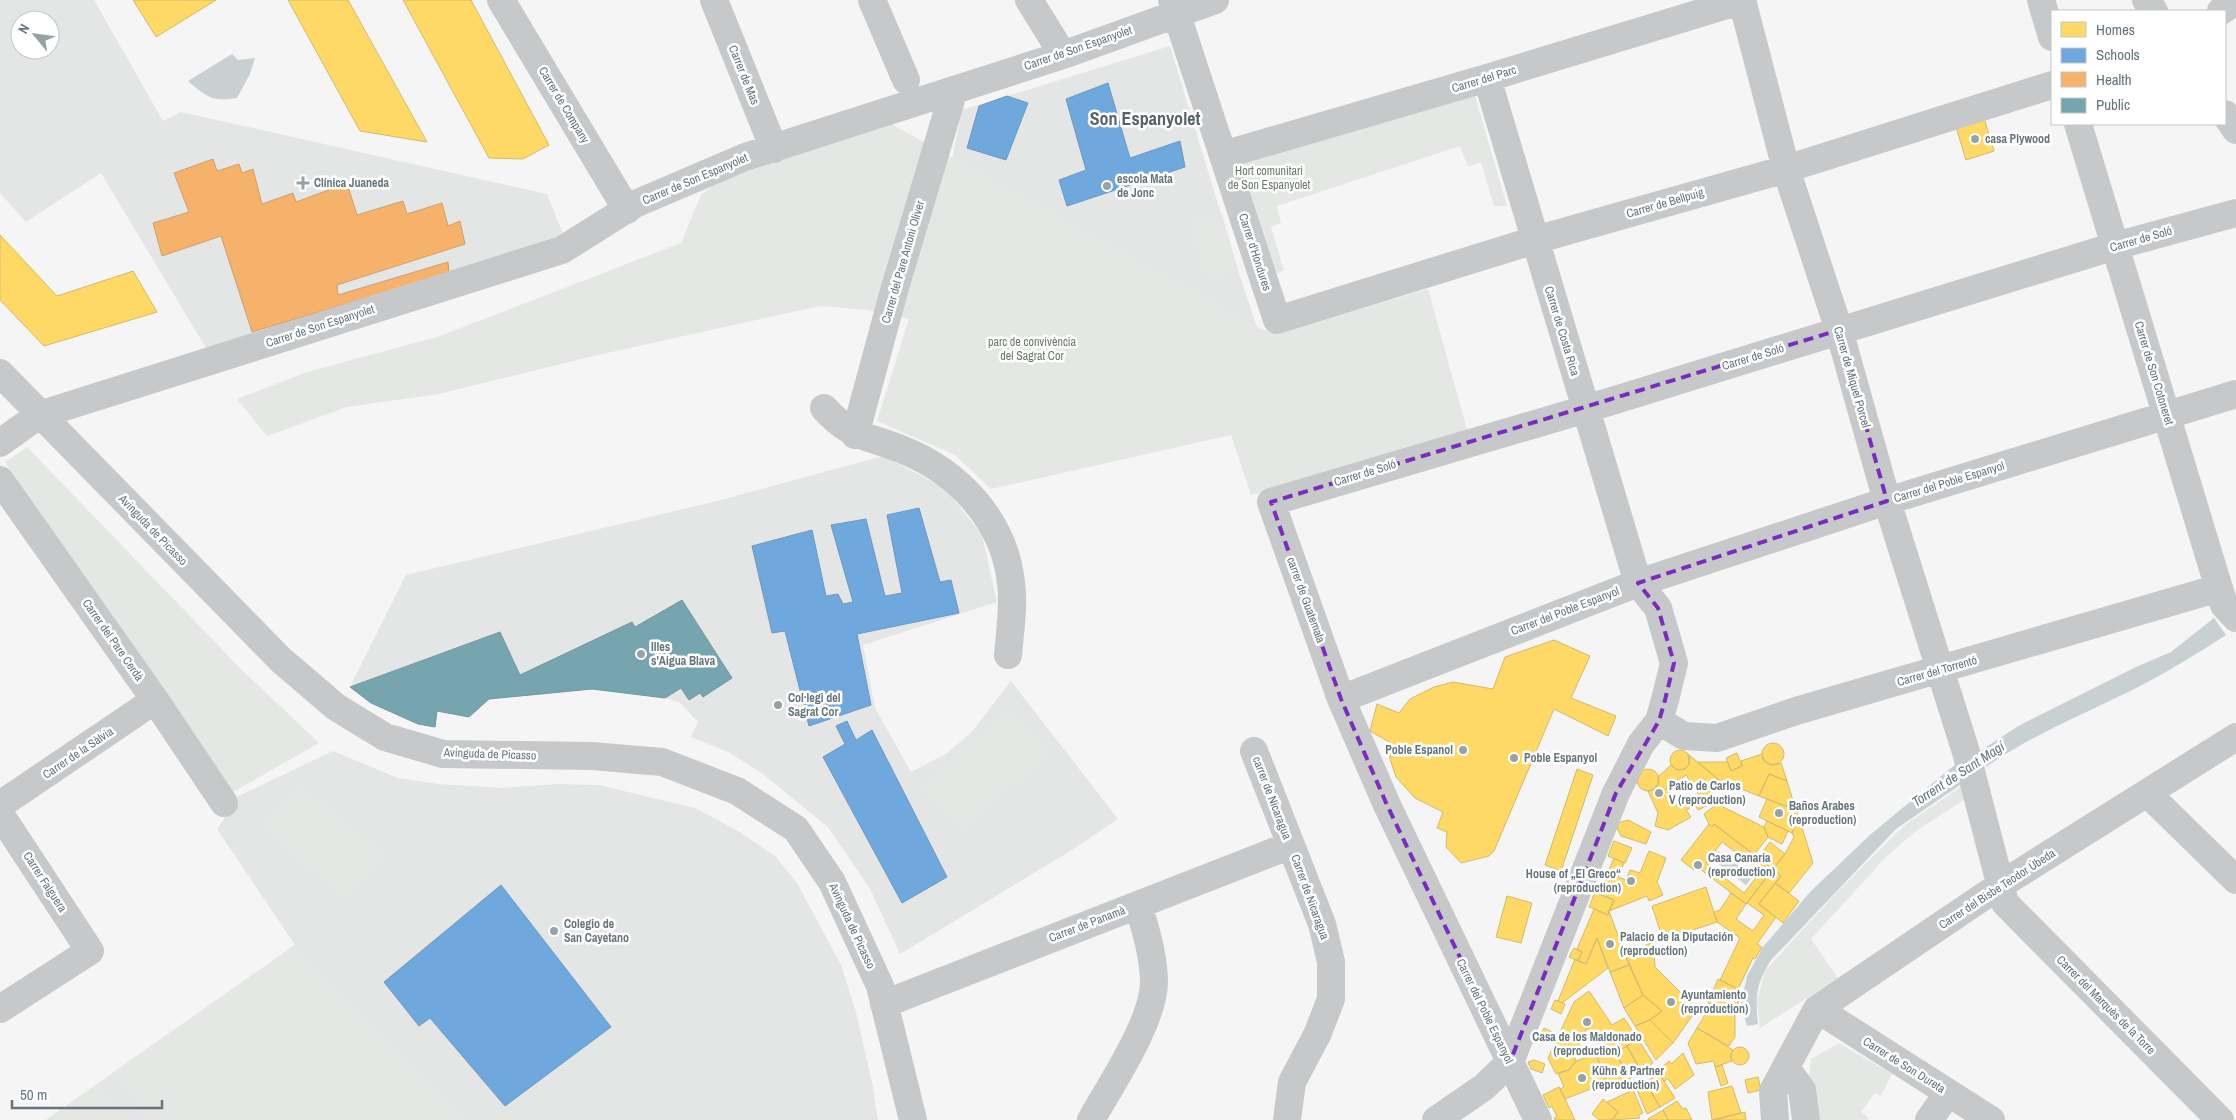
<svg xmlns="http://www.w3.org/2000/svg" width="2236" height="1120" viewBox="0 0 2236 1120" font-family="'Archivo Narrow',sans-serif">
<style>
.built{fill:#e4e6e5;fill-rule:evenodd}
.green{fill:#e4e7e3}
.water{fill:#c8d0d2}
.homes{fill:#ffd966;stroke:#d1bb6c;fill-rule:evenodd}
.schools{fill:#6fa8dc;stroke:#6c99bf}
.health{fill:#f6b26b;stroke:#caa070}
.public{fill:#76a5af;stroke:#71979f}
.lines{fill:none;stroke-linecap:round;stroke-linejoin:round}
.minor{stroke:#c6c8c9;stroke-width:28}
.marked{fill:none;stroke:#7b2cbf;stroke-width:4;stroke-dasharray:10 6;stroke-linejoin:round}
.poi-dot{fill:#97a2a6;stroke:#fff;stroke-width:2}
.labels{text-anchor:middle;dominant-baseline:central;stroke-width:5;stroke-linejoin:round;paint-order:stroke}
.street-label{font-size:12px;fill:#65757b;stroke:#fff}
.poi-label{font-size:12px;font-weight:bold;fill:#65757b;stroke:#fff;text-anchor:start}
.park-label{font-size:12px;fill:#6d7967;stroke:#fff}
.water-label{font-size:14px;font-style:italic;fill:#657a7e;stroke:#fff}
.district-label{font-size:18px;font-weight:bold;fill:#566267;stroke:#fff}
</style>
<rect width="100%" height="100%" fill="#f5f5f5"/>
<path class="built" d="M0,0H94L163,121L181,112L547,194L564,236L206,348L101,173L26,222L0,193ZM20,20H50V50H20Z
M1170,46L1238,270L1257,327L952,159L962,110Z
M883,456L945,488L982,535L997,602L863,645L875,708L911,772L947,753L971,733L1011,681L1118,819L1072,850L900,954L870,889L828,827L760,772L728,752L691,737L698,722L679,702L665,698L681,688L689,700L700,693L703,697L732,678L682,600L635,627L632,623L520,675L500,633L350,687L406,575L721,500Z
M333,751L398,778L438,784L502,788L558,784L599,785L695,808L738,831L775,856L797,883L841,965L856,1012L872,1082L878,1120H46L295,945L217,829L225,817L224,803Z"/>
<path class="green" d="M1473,89L1507,206H1494L1481,162L1468,167L1460,146L1277,206L1281,223L1271,227L1284,270L1268,277L1230,159Z
M888,122L1257,327L1277,334L1428,289L1468,433L1251,495L1231,435L991,489L955,455L877,421L909,319L868,310L820,306L589,357L439,394L347,407L267,436L237,399L307,372L437,337L681,243L701,195L727,174Z
M1222,214L1238,270L1206,279L1190,223Z
M27,447L240,668L319,743L228,795L5,462Z
M1009,708L1049,754L962,831L921,784Z
M298,783L384,855L345,901L261,824Z
M1962,786L1967,798L1916,831L1887,856L1811,939L1838,978L1760,1028L1757,1001L1765,971L1839,890L1905,825Z
M295,945L463,1120H151L112,1073Z
M1839,1043L1892,1074L1881,1096L1875,1093L1861,1112L1869,1118L1867,1120H1812L1808,1084L1811,1059Z
M100,1082L124,1120H46Z"/>
<path class="water" d="M232,54L238,60L255,58L250,74L237,98C211,102 207,97 188,81Z
M2214,618L2226,635C2200,652 2172,669 2144,684C2090,712 2036,732 1986,767L1980,751L2020,725L2138,666L2171,652Z
M1956,764L1963,783L1896,829L1771,960C1756,984 1755,996 1758,1024L1747,1026L1741,1004L1747,976L1763,947L1811,891L1871,834Z
M1718,851L1753,876L1746,885L1712,859Z"/>
<path class="homes" d="M133,0H216L156,37Z
M288,0H348L427,142L360,131Z
M403,0H471L549,145L523,159L489,158Z
M1984,118L1994,151L1966,160L1956,127Z
M0,235L57,296L133,271L157,312L44,346L0,300Z
M1554,640L1590,656L1571,698L1616,716L1608,736L1554,709L1494,851L1489,856L1461,863L1446,847L1447,832L1437,828L1443,812L1415,798L1396,777L1390,759L1389,742L1370,731L1377,704L1399,713L1410,699L1434,687L1453,682L1493,689L1505,657Z
M1762 754a11 11 0 1 1 22 0a11 11 0 1 1-22 0Z
M1670 760a10 10 0 1 1 20 0a10 10 0 1 1-20 0Z
M1737,753L1742,766L1731,771L1726,758Z
M1688,754L1719,780L1708,805L1698,810L1695,805L1686,810L1691,817L1668,830L1655,826L1658,813L1648,791L1654,789L1658,783V777L1671,765L1678,770L1685,769L1689,764ZM1686,775L1699,795L1679,808L1666,788Z
M1762,754L1764,761L1772,765L1781,763L1787,781L1769,774L1759,796L1719,780L1698,762H1728L1731,771L1742,766L1741,761Z
M1577,769L1593,775L1561,871L1545,865Z
M1637 780a11 11 0 1 1 22 0a11 11 0 1 1-22 0Z
M1769,774L1787,781L1796,810L1759,796Z
M1767,799L1796,810L1799,818L1792,833L1759,817Z
M1717,804L1764,827L1768,837L1754,855L1714,824L1712,827L1709,824L1704,814Z
M1799,818L1813,863L1789,893L1775,883L1781,876L1773,869L1785,854L1794,837L1792,833Z
M1628,820L1651,832L1646,844L1621,836L1617,828L1618,823Z
M1767,821L1788,831L1782,844L1768,837L1764,827Z
M1709,824L1712,827L1714,824L1773,869L1746,904L1696,866L1694,870L1681,860ZM1722,842L1761,871L1744,893L1706,863Z
M1614,841L1632,848L1625,863L1608,856Z
M1770,842L1785,854L1773,869L1758,858Z
M1649,851L1666,858L1657,882L1663,895L1649,901L1647,896L1609,911L1614,900L1599,894L1614,858L1624,863L1618,877L1626,880L1630,870L1640,873Z
M1773,869L1781,876L1759,904L1776,917L1757,944L1762,947L1755,959L1753,958L1738,989L1720,980L1740,938L1717,922L1714,912L1720,910L1731,893L1746,904L1736,919L1753,931L1764,915L1747,903Z
M1775,883L1799,901L1783,923L1759,904Z
M1706,887L1717,922L1663,940L1652,906Z
M1595,892L1614,900L1608,915L1589,907Z
M1507,896L1532,903L1521,943L1496,937Z
M1594,909L1608,915L1609,911L1629,965L1610,972L1597,938L1586,964L1578,961L1582,952L1577,949Z
M1597,938L1608,968L1562,1003L1558,1001L1575,959L1586,964Z
M1644.5 949a5.5 5.5 0 1 1 11 0a5.5 5.5 0 1 1-11 0Z
M1574,948L1582,952L1578,961L1569,957Z
M1644,948L1649,956L1654,954L1655,967L1697,1009L1673,1043L1650,1020L1662,1011L1643,995L1626,956Z
M1629,965L1643,995L1624,1008L1610,972Z
M1718,979L1738,989L1735,996L1739,998L1737,1009L1708,1003Z
M1589,991L1612,1025L1624,1018L1638,1039L1616,1053L1604,1051L1587,1028L1574,1056L1554,1045L1574,1002Z
M1643,995L1662,1011L1650,1020L1635,1026L1624,1008Z
M1555,1000L1565,1004L1561,1014L1551,1009Z
M1711,1005L1735,1010V1037L1729,1046L1697,1028Z
M1650,1020L1673,1043L1656,1060L1635,1026Z
M1544,1028L1552,1032L1548,1042L1539,1038Z
M1697,1028L1733,1050L1730,1055L1732,1061L1715,1067L1714,1061L1696,1064L1688,1043Z
M1638,1039L1653,1063L1641,1071L1627,1046Z
M1554,1045L1574,1056L1576,1061L1569,1070L1556,1074L1548,1058Z
M1627,1046L1641,1071L1625,1082L1621,1069L1623,1067L1616,1053Z
M1731 1056a9 9 0 1 1 18 0a9 9 0 1 1-18 0Z
M1604,1051L1616,1053L1623,1067L1621,1069L1626,1084L1609,1089L1596,1054Z
M1683,1053L1694,1075L1675,1089L1668,1079L1664,1081L1658,1071L1669,1061L1671,1064Z
M1596,1054L1606,1083L1565,1099L1560,1089L1564,1087L1558,1073L1569,1070L1576,1061Z
M1534,1060L1545,1064L1542,1073L1531,1069L1528,1062Z
M1722,1065L1728,1083L1721,1086L1715,1067Z
M1659,1073L1675,1098L1660,1107L1645,1083Z
M1758,1077L1761,1090L1748,1093L1745,1080Z
M1647,1085L1660,1107L1647,1114L1637,1090Z
M1732,1086L1741,1113L1712,1120L1708,1092Z
M1559,1087L1565,1099L1575,1120H1555L1554,1118L1557,1117L1552,1106L1549,1108L1543,1095Z
M1633,1090L1643,1113L1638,1115L1640,1118L1612,1120L1618,1112L1607,1102Z
M1603,1099L1618,1112L1612,1120H1599L1592,1114Z
M1677,1101L1683,1109L1686,1108L1692,1120H1668L1663,1110Z
M1663,1110L1668,1120H1648V1119Z
M1745,1112L1746,1120H1713Z"/>
<path class="schools" d="M1108,83L1130,158L1180,141L1185,167L1067,206L1059,180L1086,170L1066,99Z
M1007,96L1028,103L1006,160L967,148L979,106Z
M919,508L940,582L951,580L959,613L857,634L871,705L809,726L785,631L772,633L752,546L812,530L826,596L838,594L843,604L853,602L831,525L866,519L885,596L902,593L887,515Z
M847,721L856,740L872,730L947,877L902,903L823,757L845,744L836,726Z
M501,885L611,1027L505,1106L430,1018L419,1026L384,982Z"/>
<path class="health" d="M213,159L217,171L239,164L242,173L253,169L262,204L293,193L296,202L347,183L357,215L403,201L407,214L442,203L448,226L460,221L465,244L337,285L338,295L448,262L449,273L252,332L221,236L162,256L153,223L189,212L174,173Z"/>
<path class="public" d="M682,600L732,678L703,697L700,693L689,700L681,688L665,698L592,689L489,699L469,717L437,711L435,727L418,724L371,703L350,687L500,632L520,675L632,622L635,627Z"/>
<g class="lines">
<path class="minor" d="M501,0L627,210
M714,0L774,149
M872,0L906,80
M1029,0L1063,55
M1172,0L1277,320L1535,240L1786,169L2052,85
M1742,0L1786,169L1839,330L1887,501L1966,752L2005,903L2220,1120
M2041,0L2052,37
M2146,0L2154,11
M2221,11L2236,1
M2225,114L2236,130
M2078,124L2224,605L2236,618
M1223,155L1487,78L1743,0
M0,373L281,660L336,707L385,737L443,754L592,756L662,762L737,791L796,829L832,882L880,986L913,1120
M824,408C852,439 868,435 903,450C959,472 1005,522 1011,583C1014,607 1010,631 1008,655
M855,435L894,291L954,90
M0,443L39,415L562,250L635,204L745,157L1063,55L1215,0
M0,480L155,700L224,803
M1341,699L1638,583L1887,501L2236,394
M1659,721L1684,736L1717,738L1796,711L2219,588
M1254,751L1322,924L1331,962V999L1317,1035L1292,1082L1287,1120
M2147,793L2236,880
M0,805L155,700
M0,814L90,951L0,1009
M884,1004L1291,845
M1817,1009L1991,1120
M1786,1068L1802,1090L1806,1120
M1091,1120C1111,1084 1155,1020 1154,980C1153,954 1146,930 1138,905
M1436,1120L1484,1087L1510,1062L1616,793L1641,744L1659,721L1665,700L1674,663L1658,608L1638,583L1487,78
M1538,1120L1387,805L1341,699L1271,502L1586,409L2115,246L2236,213
M1775,1120L1773,1091L1817,1009L2002,884L2236,737
M1929,1120L1948,1093"/>
</g>
<path class="marked" d="M1839,330L1887,501L1638,583L1658,608L1674,663L1665,700L1659,721L1616,793L1510,1062L1387,805L1341,699L1271,502Z"/>
<g class="poi-dot">
<circle cx="1975" cy="139" r="5"/>
<path d="M300.5 175.5h5v5h5v5h-5v5h-5v-5h-5v-5h5z"/>
<circle cx="1107" cy="186" r="5"/>
<circle cx="641" cy="654" r="5"/>
<circle cx="778" cy="705" r="5"/>
<circle cx="1463" cy="750" r="5"/>
<circle cx="1514" cy="758" r="5"/>
<circle cx="1659" cy="793" r="5"/>
<circle cx="1779" cy="813" r="5"/>
<circle cx="1698" cy="865" r="5"/>
<circle cx="1631" cy="881" r="5"/>
<circle cx="554" cy="931" r="5"/>
<circle cx="1610" cy="944" r="5"/>
<circle cx="1671" cy="1002" r="5"/>
<circle cx="1587" cy="1022" r="5"/>
<circle cx="1582" cy="1078" r="5"/>
</g>
<g class="labels">
<g class="street-label">
<text transform="translate(1078 48) rotate(-19)">Carrer de Son Espanyolet</text>
<text transform="translate(744 75) rotate(68)">Carrer de Mas</text>
<text transform="translate(1484 79) rotate(-17)">Carrer del Parc</text>
<text transform="translate(564 105) rotate(59)">Carrer de Company</text>
<text transform="translate(695 179) rotate(-23)">Carrer de Son Espanyolet</text>
<text transform="translate(1665 203) rotate(-16)">Carrer de Bellpuig</text>
<text transform="translate(2141 239) rotate(-16)">Carrer de Soló</text>
<text transform="translate(1255 252) rotate(72)">Carrer d'Hondures</text>
<text transform="translate(903 262) rotate(-74)">Carrer del Pare Antoni Oliver</text>
<text transform="translate(320 326) rotate(-18)">Carrer de Son Espanyolet</text>
<text transform="translate(1562 331) rotate(73)">Carrer de Costa Rica</text>
<text transform="translate(1753 357) rotate(-17)">Carrer de Soló</text>
<text transform="translate(2154 373) rotate(73)">Carrer de Son Cotoneret</text>
<text transform="translate(1852 377) rotate(74)">Carrer de Miquel Porcel</text>
<text transform="translate(1365 473) rotate(-17)">Carrer de Soló</text>
<text transform="translate(1949 482) rotate(-17)">Carrer del Poble Espanyol</text>
<text transform="translate(153 530) rotate(46)">Avinguda de Picasso</text>
<text transform="translate(1306 600) rotate(70)">carrer de Guatemala</text>
<text transform="translate(1565 611) rotate(-21)">Carrer del Poble Espanyol</text>
<text transform="translate(113 640) rotate(55)">Carrer del Pare Cerdà</text>
<text transform="translate(1937 671) rotate(-16)">Carrer del Torrentó</text>
<text transform="translate(78 753) rotate(-34)">Carrer de la Sàlvia</text>
<text transform="translate(490 754) rotate(2)">Avinguda de Picasso</text>
<text transform="translate(1272 798) rotate(69)">carrer de Nicaragua</text>
<text transform="translate(45 882) rotate(57)">Carrer Falguera</text>
<text transform="translate(1997 889) rotate(-33)">Carrer del Bisbe Teodor Úbeda</text>
<text transform="translate(1310 897) rotate(70)">Carrer de Nicaragua</text>
<text transform="translate(1087 924) rotate(-21)">Carrer de Panamà</text>
<text transform="translate(852 926) rotate(65)">Avinguda de Picasso</text>
<text transform="translate(2106 1005) rotate(45)">Carrer del Marquès de la Torre</text>
<text transform="translate(1485 1011) rotate(64)">Carrer del Poble Espanyol</text>
<text transform="translate(1904 1065) rotate(32)">Carrer de Son Dureta</text>
</g>
<g class="poi-label">
<text x="1985" y="139">casa Plywood</text>
<text x="1117" y="179">escola Mata<tspan x="1117" dy="14">de Jonc</tspan></text>
<text x="314" y="183">Clínica Juaneda</text>
<text x="651" y="647">Illes<tspan x="651" dy="14">s'Aigua Blava</tspan></text>
<text x="788" y="698">Col·legi del<tspan x="788" dy="14">Sagrat Cor</tspan></text>
<text x="1453" y="750" text-anchor="end">Poble Espanol</text>
<text x="1524" y="758">Poble Espanyol</text>
<text x="1669" y="786">Patio de Carlos<tspan x="1669" dy="14">V (reproduction)</tspan></text>
<text x="1789" y="806">Baños Arabes<tspan x="1789" dy="14">(reproduction)</tspan></text>
<text x="1708" y="858">Casa Canaria<tspan x="1708" dy="14">(reproduction)</tspan></text>
<text x="1621" y="874" text-anchor="end">House of „El Greco“<tspan x="1621" dy="14">(reproduction)</tspan></text>
<text x="564" y="924">Colegio de<tspan x="564" dy="14">San Cayetano</tspan></text>
<text x="1620" y="937">Palacio de la Diputación<tspan x="1620" dy="14">(reproduction)</tspan></text>
<text x="1681" y="995">Ayuntamiento<tspan x="1681" dy="14">(reproduction)</tspan></text>
<text x="1587" y="1037" text-anchor="middle">Casa de los Maldonado<tspan x="1587" dy="14">(reproduction)</tspan></text>
<text x="1592" y="1071">Kühn &amp; Partner<tspan x="1592" dy="14">(reproduction)</tspan></text>
</g>
<g class="park-label">
<text x="1269" y="171">Hort comunitari<tspan x="1269" dy="14">de Son Espanyolet</tspan></text>
<text x="1032" y="342">parc de convivència<tspan x="1032" dy="14">del Sagrat Cor</tspan></text>
</g>
<g class="water-label">
<text transform="translate(1958 774) rotate(-33)">Torrent de Sant Magí</text>
</g>
<g class="district-label">
<text x="1145" y="118">Son Espanyolet</text>
</g>
</g>
<rect x="2051" y="10" width="175" height="115" fill="#ffffff" stroke="#c1c8ca"/>
<rect x="2061" y="22" width="25" height="15" fill="#ffd966" stroke="#c1c8ca"/>
<text x="2096" y="35" font-size="15" fill="#65757b">Homes</text>
<rect x="2061" y="48" width="25" height="15" fill="#6fa8dc" stroke="#c1c8ca"/>
<text x="2096" y="60" font-size="15" fill="#65757b">Schools</text>
<rect x="2061" y="72" width="25" height="15" fill="#f6b26b" stroke="#c1c8ca"/>
<text x="2096" y="85" font-size="15" fill="#65757b">Health</text>
<rect x="2061" y="98" width="25" height="15" fill="#76a5af" stroke="#c1c8ca"/>
<text x="2096" y="110" font-size="15" fill="#65757b">Public</text>
<g transform="translate(35 35) rotate(299)"><circle r="24" fill="#ffffff" stroke="#c1c8ca"/>
<path d="M0-4L9 19L0 12L-9 19Z" fill="#97a2a6"/>
<text y="-8" font-size="14" font-weight="bold" text-anchor="middle" fill="#65757b">N</text>
</g>
<path d="M12 1100v8h150v-8" fill="none" stroke="#65757b" stroke-width="2.5"/>
<text x="20" y="1100" font-size="15" fill="#65757b" stroke="#ffffff" stroke-width="4" paint-order="stroke">50 m</text>
</svg>
